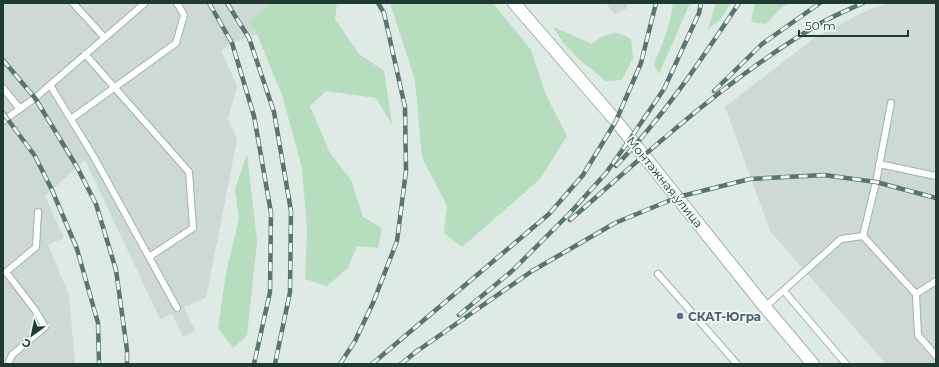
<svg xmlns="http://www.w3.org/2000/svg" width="939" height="367" viewBox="0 0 939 367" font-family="Montserrat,sans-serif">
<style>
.built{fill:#ccdad3}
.green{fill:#b5ddbe}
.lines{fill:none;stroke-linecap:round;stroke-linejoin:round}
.service-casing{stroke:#a1b2ab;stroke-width:8}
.tertiary-casing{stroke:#a1b2ab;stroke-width:14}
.service{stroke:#fff;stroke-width:6}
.tertiary{stroke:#fff;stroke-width:12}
.rail-casing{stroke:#59766d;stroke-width:4.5}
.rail{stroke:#eef7f2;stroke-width:3;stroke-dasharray:9;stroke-linecap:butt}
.service-dot{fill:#5c6f8a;stroke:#eef7f2;stroke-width:1.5}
.labels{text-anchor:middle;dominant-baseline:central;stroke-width:4;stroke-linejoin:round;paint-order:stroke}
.street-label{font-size:12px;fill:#1f3a32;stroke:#eef7f2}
.service-label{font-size:12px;font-weight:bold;fill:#4e5e75;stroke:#eef7f2;text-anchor:start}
</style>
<rect width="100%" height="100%" fill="#deeae4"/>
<path class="built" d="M3,3H271L249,22L257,34L232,43L221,50L237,86L228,119L237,140L206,298L184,307L195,331L183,337L172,314L160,319L85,160L45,196L64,238L48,245L69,295L75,364H3Z
M606,3H628L626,9L614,14Z
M890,3H936V364H886L770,231L725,107L813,39L863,12Z"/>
<path class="green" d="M271,3H337L335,19L359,54L384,71L392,124L376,98L326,91L310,106L330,153L351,180L363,217L382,228L378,248L357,246L348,268L327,286L305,279L307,230L302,168L283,98L257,34L249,22Z
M390,3H493L531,50L546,95L567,136L540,179L462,247L444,233L447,206L422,157L415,80Z
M673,3H690L659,74L654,64C662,44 671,25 673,3Z
M716,3H731L720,20L708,29Z
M755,3H788L780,9L766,24L751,22Z
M553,27L592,44C604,34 617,29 631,39L633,58L622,80L606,81L581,61L564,44Z
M247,154L257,241L247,336L233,348L218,328L226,273L239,219L235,189Z"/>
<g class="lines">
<g class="service-casing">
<path id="service" d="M73,3L104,37
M85,54L189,172L193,228L149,257
M50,85L94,157L177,308
M3,88L20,109
M71,119L176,43L184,15L177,3
M3,121L35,98L145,3
M879,164L936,176
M863,236L916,294L918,335L936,356
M863,236L876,182L891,103
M658,274L737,364
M784,291L846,364
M916,294L936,281
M765,307L841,239L863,236
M8,364L12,355L45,327L35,310L6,272L36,247L38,212"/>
</g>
<g class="tertiary-casing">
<path id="tertiary" d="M514,3L616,121L765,307L813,364"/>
</g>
<use href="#service" class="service"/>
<use href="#tertiary" class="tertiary"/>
<g class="rail-casing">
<path id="rail" d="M209,3L232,43L254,116L271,213L270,292L254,364
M227,3L249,38L274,112L291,211L290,292L275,364
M3,60L35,98L77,167L96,204L116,270L127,350V364
M714,91L762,44L820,3
M3,113L35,156L52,190L77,249L98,323L99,364
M616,166C664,116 701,60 739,3
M570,220C649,151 728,78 819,24C833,16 848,10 863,3
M459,315L512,271L571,212L606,173L630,139L664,89L699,13L701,3
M413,354L532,271L615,223L678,197L750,179L824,175L876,182L936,198
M340,364L355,341L373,303L397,241L406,171L405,107L384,13L378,3
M372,364L549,214L583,175L616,121L641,63L656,3
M401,364L418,350"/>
</g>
<use href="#rail" class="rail"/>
</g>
<circle class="service-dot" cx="680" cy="316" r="4"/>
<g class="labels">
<g class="street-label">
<text transform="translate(665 182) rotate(51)">Монтажная улица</text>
</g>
<g class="service-label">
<text x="688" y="316">СКАТ-Югра</text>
</g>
</g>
<rect width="939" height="367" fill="none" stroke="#1f3a32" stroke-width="8"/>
<g transform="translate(32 335) rotate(213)" stroke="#eef7f2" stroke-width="3" paint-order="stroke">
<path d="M0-3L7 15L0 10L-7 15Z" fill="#1f3a32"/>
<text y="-6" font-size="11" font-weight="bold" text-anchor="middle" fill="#1f3a32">С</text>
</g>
<path d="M799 30v6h109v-6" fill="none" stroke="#1f3a32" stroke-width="2"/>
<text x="805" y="30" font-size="12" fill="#1f3a32" stroke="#eef7f2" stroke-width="3" paint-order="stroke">50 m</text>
</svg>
